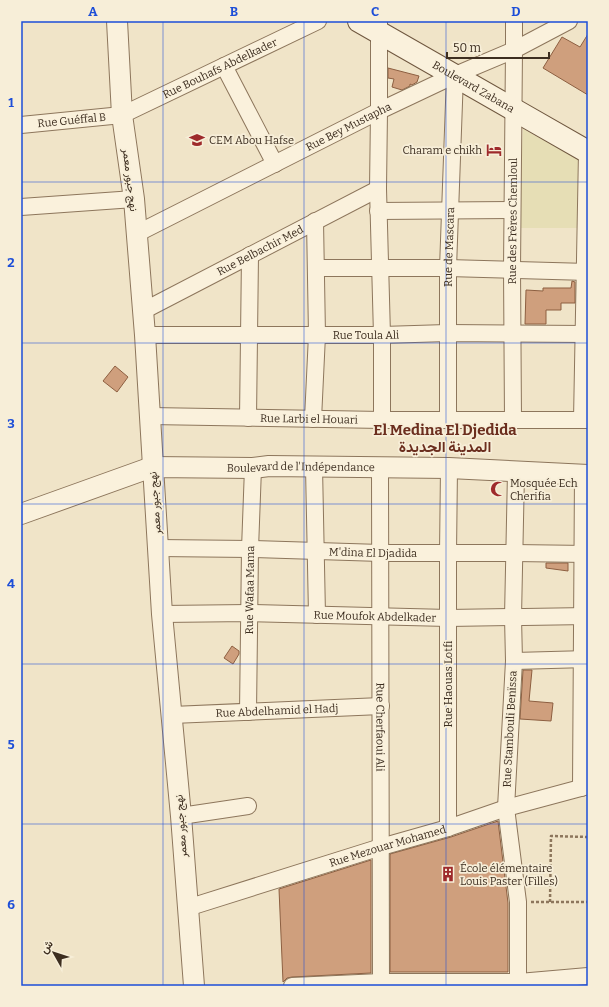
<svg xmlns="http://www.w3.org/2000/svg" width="609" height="1007" viewBox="0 0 609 1007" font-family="Bitter,Vazirmatn,serif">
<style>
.farmland{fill:#e6deb5}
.building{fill:#cf9f7d;stroke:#8d5f41}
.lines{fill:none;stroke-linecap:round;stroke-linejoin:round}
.minor-casing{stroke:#8d765c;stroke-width:18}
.tertiary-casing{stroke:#8d765c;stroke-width:22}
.secondary-casing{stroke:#6f573f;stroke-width:24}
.path{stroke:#8d765c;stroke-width:2.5;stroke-dasharray:3 2;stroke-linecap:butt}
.minor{stroke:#faf1dc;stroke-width:16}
.tertiary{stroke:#faf1dc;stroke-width:20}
.secondary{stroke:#faf1dc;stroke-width:22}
.grid{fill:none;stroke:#1d4ed8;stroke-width:1;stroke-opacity:0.55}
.labels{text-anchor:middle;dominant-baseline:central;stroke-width:3.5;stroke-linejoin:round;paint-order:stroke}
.street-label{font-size:11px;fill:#3d2e20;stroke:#f7eed8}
.poi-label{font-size:11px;fill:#3d2e20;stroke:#f7eed8;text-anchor:start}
.district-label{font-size:15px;font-weight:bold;fill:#6b2e1e;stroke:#f7eed8}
.neatline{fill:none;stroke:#1d4ed8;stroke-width:1.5}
.grid-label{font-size:13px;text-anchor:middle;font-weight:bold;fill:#1d4ed8}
</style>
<rect width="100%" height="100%" fill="#f0e4c8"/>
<path class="farmland" d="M523,129L580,160L579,228H518Z"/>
<path class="building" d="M588,34V95L543,68L562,37L580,47Z
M388,68L419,76L417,82L412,85L410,84V86L402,90L392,87L394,79L388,78Z
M572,281L575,282V303H561V310H546V324H525L526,290L543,291V288H571Z
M115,366L128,377L117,392L103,381Z
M546,563H568V571L546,568Z
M232,646L239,651V654L233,664L224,658Z
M523,670H532L529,701L553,703L551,721L520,719Z
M498,821L508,903V972H390V854L451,837Z
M371,860V973L292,977L287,978L283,982L279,889Z"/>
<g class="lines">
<g class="minor-casing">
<g id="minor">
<path d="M379,23V111L378,189L382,335V420"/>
<path d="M224,66L275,164"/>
<path id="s1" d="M21,125L122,115L318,21"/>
<path d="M21,207L134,199"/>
<path d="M378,211L512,210"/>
<path id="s2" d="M136,234L379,111L455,75L514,50L569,21"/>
<path d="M316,268H448L588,272"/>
<path id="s3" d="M143,311L378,189"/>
<path id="s4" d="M145,335H382L447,333L588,334"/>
<path id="s5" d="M150,416L382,420H588"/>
<path d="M248,418L250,255"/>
<path d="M313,419L317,335L315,221"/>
<path id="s6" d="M448,419V268L455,75"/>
<path id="s7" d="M513,420L512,269L514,50V21"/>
<path d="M582,420L587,152"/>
<path d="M314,467L317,615"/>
<path id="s8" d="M380,467L381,986"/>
<path d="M516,472L513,617L514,661L506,808L518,902V986"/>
<path id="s9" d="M158,548L250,549L381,553H514L588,554"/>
<path id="s10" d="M162,614L249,613L448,618L588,616"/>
<path d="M514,661L588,659"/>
<path id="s11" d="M248,712L250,549L253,468"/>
<path id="s12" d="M172,715L381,706"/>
<path d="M581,788L583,475"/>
<path d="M181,816L248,806"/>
<path d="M448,828V553L449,468"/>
<path id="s13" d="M187,908L381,847L448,828L506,808L588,786"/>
<path d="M292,986L381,982H519L588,976"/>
</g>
</g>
<g class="tertiary-casing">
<g id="tertiary">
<path d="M117,21L122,115L134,199L145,335L162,614L181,816L194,986"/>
<path id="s14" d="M21,514L152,467L253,468L269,466L449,468L588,475"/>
</g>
</g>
<g class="secondary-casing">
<g id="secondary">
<path id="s15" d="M359,21L588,152"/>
</g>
</g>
<path class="path" d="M531,902H588
M550,902L551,836L588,837"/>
<use href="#minor" class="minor"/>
<use href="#tertiary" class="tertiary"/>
<use href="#secondary" class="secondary"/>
</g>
<path class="grid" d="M163,21V986M304,21V986M446,21V986M21,182H588M21,343H588M21,504H588M21,664H588M21,824H588"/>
<defs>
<g id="school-bare" transform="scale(1.2)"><path d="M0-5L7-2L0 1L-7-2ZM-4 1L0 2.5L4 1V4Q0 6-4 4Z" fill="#9e2a2b" stroke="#f7eed8" stroke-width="2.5" paint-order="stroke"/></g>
<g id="hotel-bare" transform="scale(1.2)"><path d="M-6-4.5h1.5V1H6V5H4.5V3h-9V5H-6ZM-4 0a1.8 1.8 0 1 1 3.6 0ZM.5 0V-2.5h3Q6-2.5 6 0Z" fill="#9e2a2b" stroke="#f7eed8" stroke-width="2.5" paint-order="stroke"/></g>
<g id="mosque-bare" transform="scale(1.2)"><path d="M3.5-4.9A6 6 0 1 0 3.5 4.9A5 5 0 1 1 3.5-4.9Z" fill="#9e2a2b" stroke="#f7eed8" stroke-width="2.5" paint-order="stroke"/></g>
<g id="building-bare" transform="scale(1.2)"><path d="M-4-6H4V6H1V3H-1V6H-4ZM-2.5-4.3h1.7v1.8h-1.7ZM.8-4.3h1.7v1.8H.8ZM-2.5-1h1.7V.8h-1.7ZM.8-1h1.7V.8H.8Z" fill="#9e2a2b" stroke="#f7eed8" stroke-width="2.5" paint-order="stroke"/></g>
</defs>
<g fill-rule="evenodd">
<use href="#school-bare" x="197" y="140"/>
<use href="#hotel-bare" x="494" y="150"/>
<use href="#mosque-bare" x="498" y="489"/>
<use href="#building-bare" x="448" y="874"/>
</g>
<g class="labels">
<g class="street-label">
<text stroke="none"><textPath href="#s1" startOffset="210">Rue Bouhafs Abdelkader</textPath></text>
<text stroke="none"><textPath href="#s15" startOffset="132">Boulevard Zabana</textPath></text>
<text stroke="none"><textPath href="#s1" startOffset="51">Rue Guéffal B</textPath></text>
<text stroke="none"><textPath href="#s2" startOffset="238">Rue Bey Mustapha</textPath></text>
<text transform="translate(130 180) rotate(83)">نهج جبور معمر</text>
<text stroke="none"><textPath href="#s7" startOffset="199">Rue des Frères Chemloul</textPath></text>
<text stroke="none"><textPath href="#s6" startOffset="172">Rue de Mascara</textPath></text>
<text stroke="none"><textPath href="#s3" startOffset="132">Rue Belbachir Med</textPath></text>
<text stroke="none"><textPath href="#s4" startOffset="221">Rue Toula Ali</textPath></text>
<text stroke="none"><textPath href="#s5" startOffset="159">Rue Larbi el Houari</textPath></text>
<text stroke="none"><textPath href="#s14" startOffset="288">Boulevard de l'Indépendance</textPath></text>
<text transform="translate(155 503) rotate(-94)">نهج جبور معمر</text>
<text stroke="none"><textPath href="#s9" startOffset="215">M'dina El Djadida</textPath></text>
<text stroke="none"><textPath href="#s11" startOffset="122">Rue Wafaa Mama</textPath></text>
<text stroke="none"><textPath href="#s10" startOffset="213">Rue Moufok Abdelkader</textPath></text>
<text transform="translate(448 684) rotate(-90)">Rue Haouas Lotfi</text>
<text stroke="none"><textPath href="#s12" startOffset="105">Rue Abdelhamid el Hadj</textPath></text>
<text stroke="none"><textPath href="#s8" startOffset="260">Rue Cherfaoui Ali</textPath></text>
<text transform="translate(510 729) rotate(-87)">Rue Stambouli Benïssa</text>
<text transform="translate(181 826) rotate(-94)">نهج جبور معمر</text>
<text stroke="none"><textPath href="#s13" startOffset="210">Rue Mezouar Mohamed</textPath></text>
</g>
<g class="poi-label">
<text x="209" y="140">CEM Abou Hafse</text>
<text x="482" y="150" text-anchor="end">Charam e chikh</text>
<text x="510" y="483">Mosquée Ech<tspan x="510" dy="13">Cherifia</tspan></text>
<text x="460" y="868">École élémentaire<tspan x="460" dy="13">Louis Paster (Filles)</tspan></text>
</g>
<g class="district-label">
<text x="445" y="430">El Medina El Djedida<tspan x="445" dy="17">المدينة الجديدة</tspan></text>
</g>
</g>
<rect width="609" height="1007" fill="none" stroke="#f7eed8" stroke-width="44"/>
<g transform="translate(54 953) rotate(309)" stroke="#f7eed8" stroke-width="3" paint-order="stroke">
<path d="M0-3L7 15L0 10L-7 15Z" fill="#3d2e20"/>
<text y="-6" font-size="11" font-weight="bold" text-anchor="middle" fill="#3d2e20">ش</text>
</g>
<path d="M447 52v6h102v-6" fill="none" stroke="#3d2e20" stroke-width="2"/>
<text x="453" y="52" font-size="12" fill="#3d2e20" stroke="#f7eed8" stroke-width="3" paint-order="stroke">50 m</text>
<rect x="22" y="22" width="565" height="963" class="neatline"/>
<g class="grid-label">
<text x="93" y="16">A</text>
<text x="234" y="16">B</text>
<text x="375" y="16">C</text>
<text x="516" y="16">D</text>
<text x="11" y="107">1</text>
<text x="11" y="267">2</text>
<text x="11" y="428">3</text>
<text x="11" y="588">4</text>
<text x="11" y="749">5</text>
<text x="11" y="909">6</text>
</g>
</svg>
